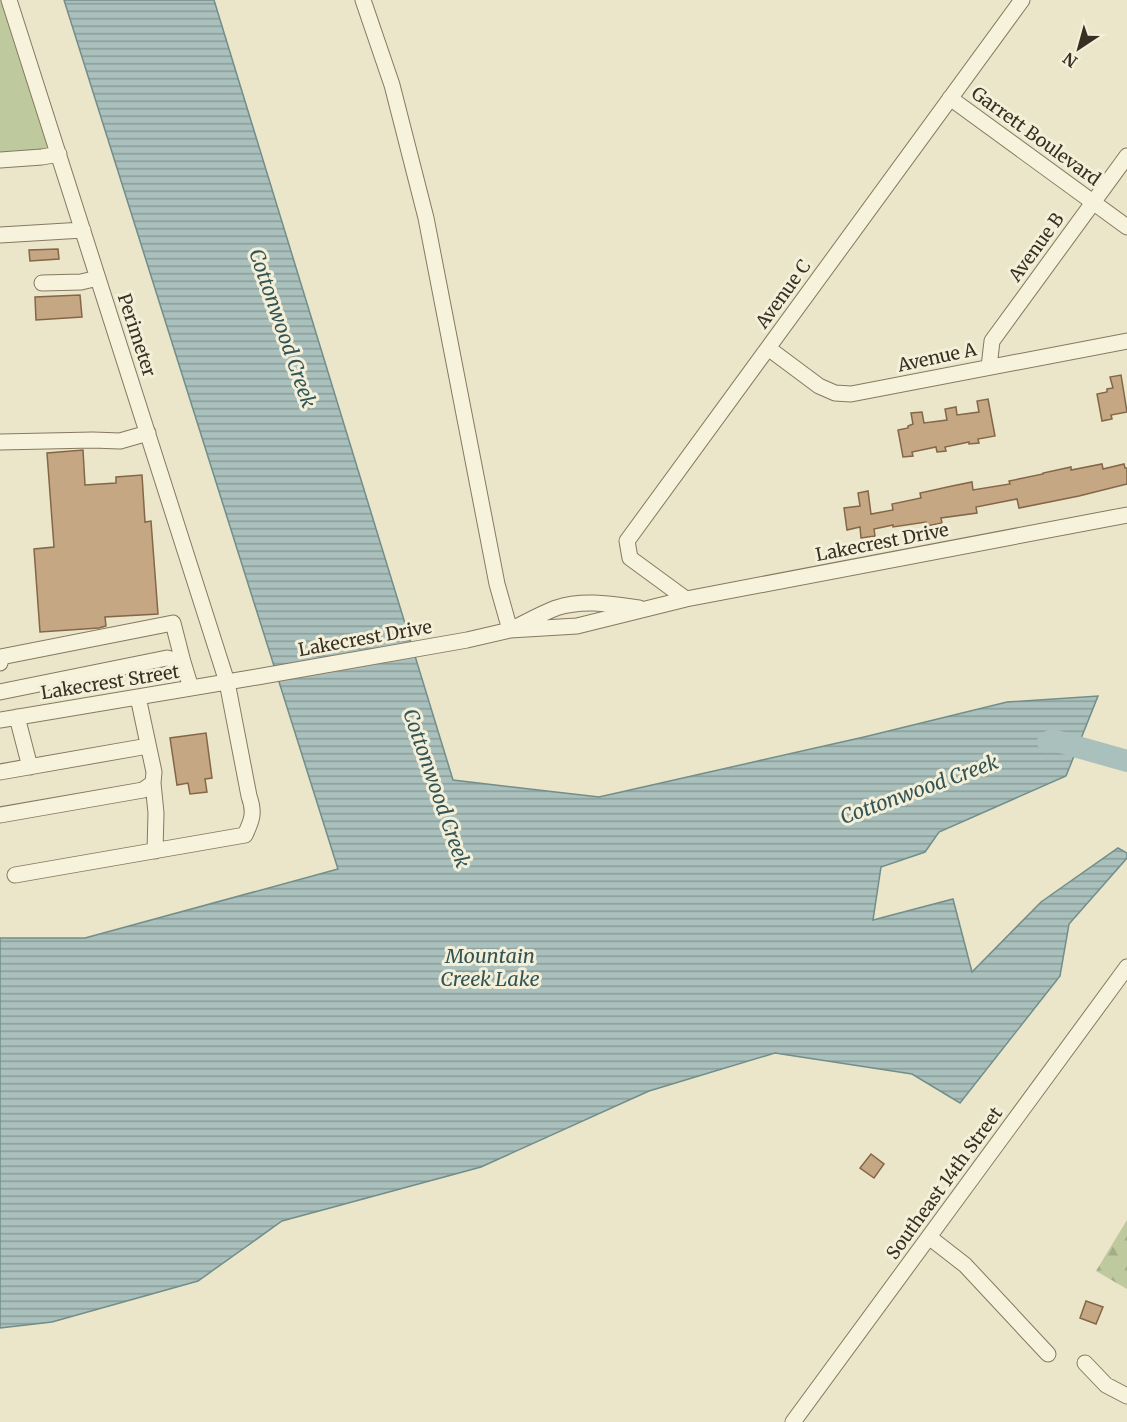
<svg xmlns="http://www.w3.org/2000/svg" width="1127" height="1422" viewBox="0 0 1127 1422" font-family="Merriweather,serif">
<style>
.grass{fill:#bec99e}
.forest{fill:url(#forest-firs)}
.water{fill:url(#water-rules);stroke:#718e8a;stroke-width:1.5}
.lines{fill:none;stroke-linecap:round;stroke-linejoin:round}
.river{stroke:#aac0bc;stroke-width:22}
.building{fill:#c6a783;stroke:#836747;stroke-width:1.5}
.minor-casing{stroke:#867960;stroke-width:17}
.minor{stroke:#f6f2dc;stroke-width:15}
.labels{text-anchor:middle;dominant-baseline:central;stroke-width:6;stroke-linejoin:round;paint-order:stroke}
.street-label{font-size:18px;fill:#382f22;stroke:#f3efd9}
.water-label{font-size:20px;font-style:italic;fill:#325456;stroke:#f3efd9}
</style>
<defs>
<pattern id="forest-firs" width="22" height="20" patternUnits="userSpaceOnUse" patternTransform="scale(1.5)"><rect width="22" height="20" fill="#bec99e"/><path d="M5 1l3.5 6h-7zM16 11l3.5 6h-7z" fill="#a4ad88"/></pattern>
<pattern id="water-rules" width="6" height="5" patternUnits="userSpaceOnUse" patternTransform="scale(1.5)"><rect width="6" height="5" fill="#aac0bc"/><path d="M0 2.5h6" fill="none" stroke="#8b9c98"/></pattern>
</defs>
<rect width="100%" height="100%" fill="#ebe5ca"/>
<path class="grass" d="M0,0H3L50,143L47,149L0,156Z"/>
<path class="forest" d="M1127,1220V1289L1096,1271Z"/>
<path class="water" d="M64,0H214L453,780L599,797L864,737L1007,702L1098,696L1066,776L939,832L925,852L881,867L873,920L953,899L972,972L1041,902L1118,848L1127,853V858L1069,924L1060,976L960,1103L912,1074L775,1053L649,1091L481,1167L282,1221L198,1281L52,1322L0,1328V938H85L338,869Z"/>
<g class="lines">
<path class="river" d="M1048,742L1053,740L1127,761"/>
</g>
<path class="building" d="M58,249L59,259L30,261L29,250Z
M80,295L82,317L36,320L35,297Z
M1121,375L1127,412L1111,415L1112,419L1102,421L1097,394L1107,392V389L1113,388L1110,377Z
M988,399L995,436L978,439L979,443L969,444V442L945,447L946,451L937,452L936,447L912,452L913,456L903,457L898,430L908,428V426L913,424L911,413L922,412L924,423L947,420L945,409L956,407L957,415L979,412L977,401Z
M83,450L85,485L116,483V477L142,475L145,522L151,521L158,614L105,617L106,626L99,628L40,632L34,549L54,547L47,453Z
M1102,464L1103,469L1124,464L1125,468H1127V484L1079,496L1019,508L1017,499L976,507L977,513L941,518L942,523L927,526L926,522L893,527V525L874,529L875,536L861,538L860,527L847,530L844,508L860,506L858,493L868,491L871,514L893,510L892,504L921,498L920,493L952,486L972,482L973,490L1010,484L1009,481L1043,474V473L1071,467V470Z
M206,733L212,778L205,779L207,792L190,794L188,783L177,785L170,738Z
M871,1154L884,1164L874,1178L860,1168Z
M1086,1301L1103,1307L1096,1324L1080,1318Z"/>
<g class="lines">
<g class="minor-casing">
<path id="minor" d="M9,0L227,682L249,796C255,813 252,820 245,835L15,875
M363,0L392,85L426,218L497,584L510,630
M950,98L1127,227
M0,160L42,157L59,154
M0,235L83,230
M42,283L81,282L98,278
M768,348L819,386L835,393L851,394L1127,341
M989,367L992,341L1127,156
M0,442L93,440L120,441L148,433
M686,599L630,558L627,541L1022,0
M518,626C530,620 543,613 556,608C583,599 611,604 639,608
M0,663L1,657L173,623L183,662
M0,692L167,658L183,662L191,688
M17,717L30,767
M0,720L257,677L467,640L510,630L577,626L686,599L1127,515
M0,772L148,746
M153,783L156,813L155,851
M0,815L143,790L153,783L154,772L138,697
M929,1237L965,1265L1048,1354
M1085,1363L1106,1385L1127,1396
M793,1422L1127,967"/>
</g>
<use href="#minor" class="minor"/>
</g>
<g class="labels">
<g class="street-label">
<text transform="translate(1036 136) rotate(36)">Garrett Boulevard</text>
<text transform="translate(1036 247) rotate(-54)">Avenue B</text>
<text transform="translate(783 294) rotate(-54)">Avenue C</text>
<text transform="translate(137 335) rotate(72)">Perimeter</text>
<text transform="translate(937 357) rotate(-12)">Avenue A</text>
<text transform="translate(882 542) rotate(-11)">Lakecrest Drive</text>
<text transform="translate(365 638) rotate(-10)">Lakecrest Drive</text>
<text transform="translate(110 682) rotate(-9)">Lakecrest Street</text>
<text transform="translate(944 1183) rotate(-54)">Southeast 14th Street</text>
</g>
<g class="water-label">
<text transform="translate(283 328) rotate(71)">Cottonwood Creek</text>
<text transform="translate(437 788) rotate(71)">Cottonwood Creek</text>
<text transform="translate(919 789) rotate(-20)">Cottonwood Creek</text>
<text x="490" y="955">Mountain<tspan x="490" dy="23">Creek Lake</tspan></text>
</g>
</g>
<g transform="translate(1079 48) rotate(216)" stroke="#f3efd9" stroke-width="4.5" paint-order="stroke">
<path d="M0-4.5L10 22L0 15L-10 22Z" fill="#382f22"/>
<text y="-9" font-size="16" font-weight="bold" text-anchor="middle" fill="#382f22">N</text>
</g>
</svg>
